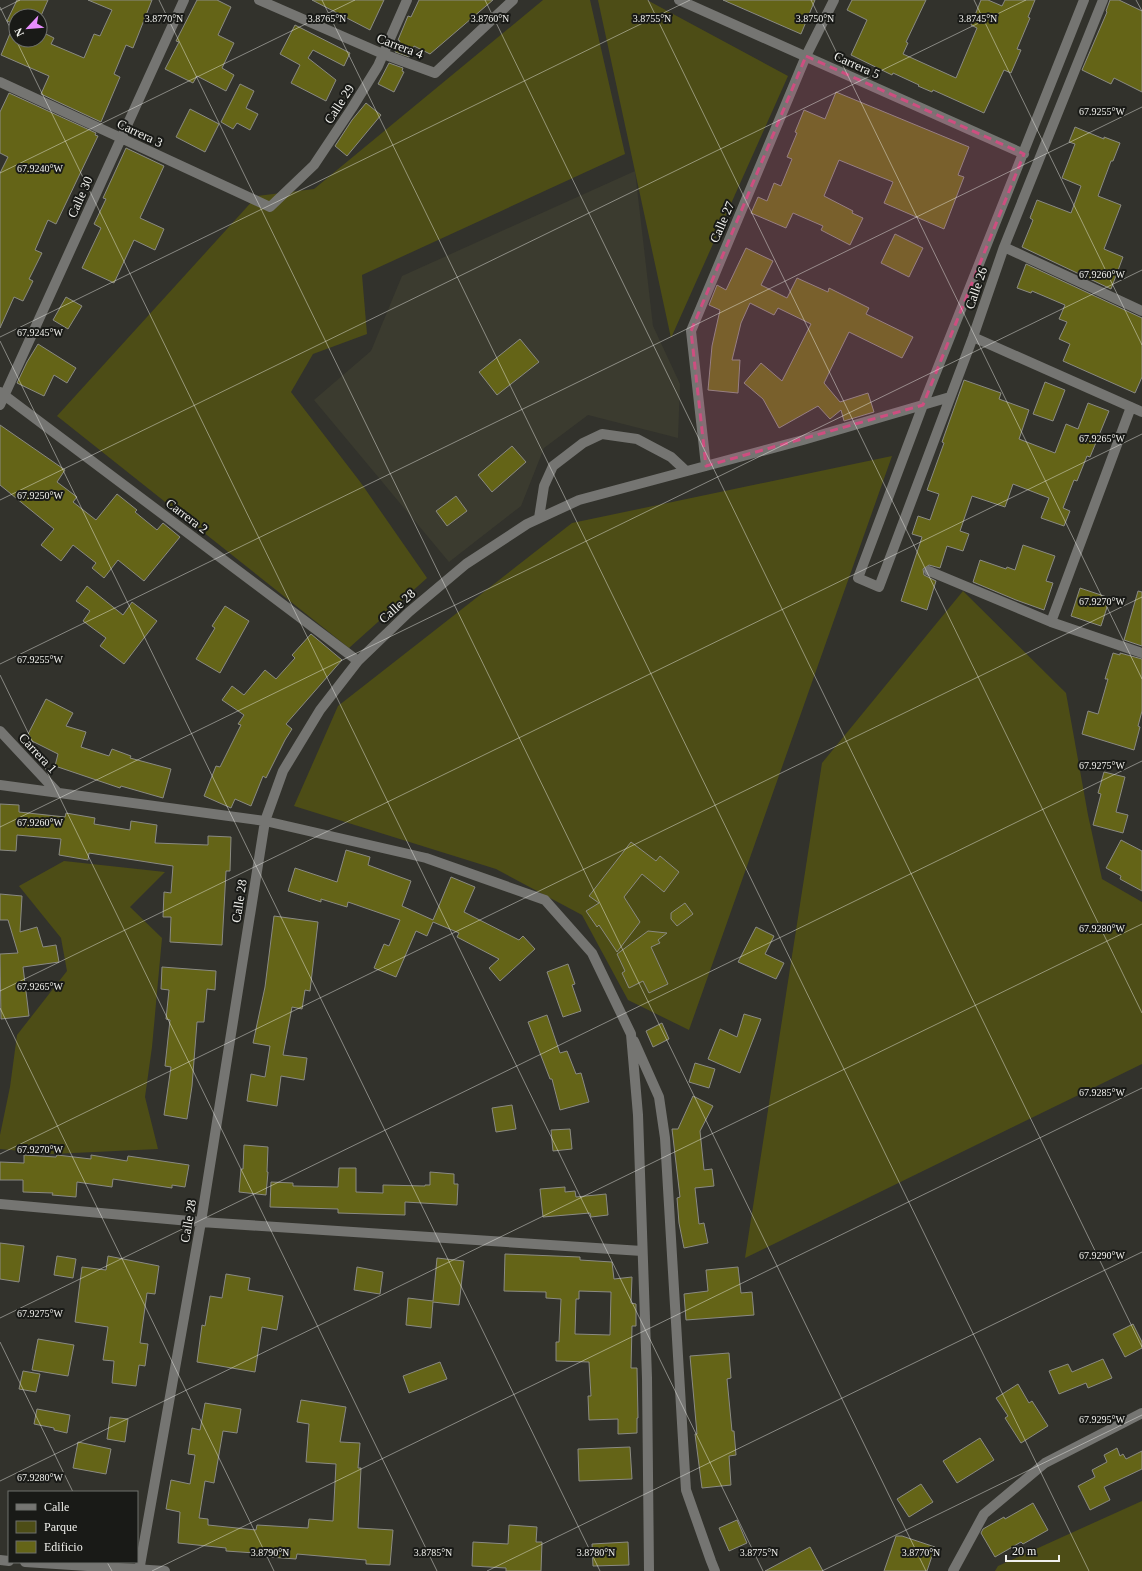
<svg xmlns="http://www.w3.org/2000/svg" width="1142" height="1571" viewBox="0 0 1142 1571" font-family="Georgia,serif">
<style>
.built{fill:#3b3b2f}
.green{fill:#4d4d16}
.building{fill:#646417;stroke:#8a8a83;fill-rule:evenodd}
.lines{fill:none;stroke-linecap:round;stroke-linejoin:round}
.minor{stroke:#757572;stroke-width:10}
.marked{fill:#ce4e80;fill-opacity:0.2;stroke:#ce4e80;stroke-width:3;stroke-dasharray:8 5;stroke-linejoin:round}
.ticks{fill:none;stroke:#f1f1ed;stroke-width:1;stroke-opacity:0.45}
.labels{text-anchor:middle;dominant-baseline:central;stroke-width:4;stroke-linejoin:round;paint-order:stroke}
.street-label{font-size:13px;fill:#f1f1ed;stroke:#191a17}
.ticks-label{font-size:10px;text-anchor:middle;fill:#f1f1ed;stroke:#191a17;stroke-width:4;stroke-linejoin:round;paint-order:stroke}
</style>
<rect width="100%" height="100%" fill="#32322c"/>
<path class="built" d="M635,171L653,326L680,384L678,438L588,415L544,448L521,506L449,562L314,400L371,351L402,276Z"/>
<path class="green" d="M543,0H590L625,154L362,275L367,334L313,354L291,392L361,483L427,578L349,648L57,416L257,196L314,189Z
M598,0H647L788,76L671,338Z
M892,456L689,1030L628,1000L582,915L496,869L294,806L338,706L572,523Z
M963,591L1066,693L1088,815L1102,879L1142,902V1064L745,1258L822,763Z
M64,861L165,872L130,907L162,938L152,1047L145,1097L158,1149L52,1154L0,1149V1135L10,1087L17,1035L67,971L61,938L19,886Z
M1142,1501V1571H995L998,1566Z"/>
<path class="building" d="M17,0H48L40,18V16H16V40H40V31L54,38L51,44L84,58L94,34L100,36L112,10L88,0H152L133,48L126,45L114,74L120,77L101,122L41,94L49,76L1,55L14,24L7,21Z
M197,0H217L231,7L218,35L234,43L222,68L234,75L226,91L197,76L193,83L165,69L179,42L176,41Z
M312,0H384L370,30Z
M419,0H493L430,54L414,46L409,57L395,52L400,41L398,40L408,16L411,17Z
M723,0H815L801,34Z
M852,0H926L906,42L908,43L903,54L956,78L977,28L971,25L981,0H988L1002,6L1005,0H1035L1028,17L1030,18L1017,49L1021,50L1011,73L1004,70L984,113L933,90L932,92L918,86L919,85L893,73L892,75L851,55L867,20L847,10Z
M1110,0H1119L1142,11V92L1114,78L1111,84L1082,70L1107,12L1106,11Z
M295,25L350,53L344,66L313,50L308,58L336,80L326,101L291,83L300,65L280,54Z
M389,63L403,68L402,71L404,72L394,92L378,84Z
M240,84L254,91L246,108L258,114L250,130L237,123L233,129L221,122Z
M836,92L969,147L958,175L964,177L944,229L884,203L893,182L839,160L824,196L853,211L852,213L863,218L850,245L821,230L823,226L793,213L786,228L751,213L758,197L767,201L774,183L781,186L792,159L787,157L797,133L795,132L804,110L825,119Z
M9,93L96,133L95,135L98,136L56,224L48,220L35,250L42,253L29,279L33,281L23,301L14,297L0,328V173L8,157L0,153V112Z
M366,103L381,115L347,156L335,146L352,120Z
M190,109L219,124L205,152L176,137Z
M1075,127L1104,139V137L1120,143L1113,161H1111L1098,196L1121,205L1104,249L1123,257L1111,289L1022,247L1033,220L1030,218L1037,200L1071,213L1081,186L1062,178L1075,144L1069,142Z
M126,148L164,166L140,218L164,229L155,250L134,240L114,283L82,268L101,228L94,224L106,199L103,198Z
M895,234L923,248L909,277L881,263Z
M746,248L773,261L761,285L787,298L797,278L828,292L829,288L869,308L866,314L913,337L902,358L849,332L824,383L840,402L868,393L874,412L844,421L841,410L830,419L818,406L779,428L763,399L744,383L761,363L782,381L811,324L778,308L774,315L750,303L741,323L732,360H740L738,393L708,390L712,346L720,310L709,305L717,285L726,290Z
M1026,264L1142,318V377L1135,393L1063,361L1070,344L1059,339L1067,322L1059,319L1065,305L1032,291L1031,293L1017,288Z
M66,297L82,306L68,329L53,320Z
M520,339L539,362L497,395L479,372Z
M38,344L76,368L67,383L54,375L44,396L17,383L27,362Z
M964,380L1001,393L999,399L1029,410L1019,439L1055,453L1066,424L1078,429L1088,403L1109,411L1090,457L1087,456L1077,481L1074,480L1063,508L1070,511L1064,526L1041,518L1049,498L1013,484L1005,507L972,496L960,531L969,534L963,551L947,546L940,568L929,565L923,569L924,575L936,581L927,610L901,601L922,537L912,534L918,516L930,520L939,494L927,490L944,443L942,442Z
M1045,382L1065,390L1053,421L1033,414Z
M0,425L65,470L57,482L77,497L73,502L96,520L117,494L137,510L135,512L157,530L163,523L180,537L144,581L118,560L104,578L92,568L96,563L73,545L61,561L41,545L54,529L0,485Z
M512,446L526,462L492,492L478,475Z
M456,496L467,511L447,526L436,511Z
M1023,545L1055,556L1046,581L1053,583L1044,610L1016,600L973,582L980,560L1006,569L1007,567L1015,570Z
M87,586L123,615L132,602L157,621L124,664L100,646L106,638L83,621L90,611L76,601Z
M1080,588L1110,598L1101,626L1071,616Z
M1138,591L1142,592V646L1124,640Z
M225,606L249,621L220,673L196,659L215,628L212,626Z
M311,634L342,660L286,724L292,729L285,740L266,778L263,776L251,806L235,799L231,808L204,796L216,766L220,767L241,725L238,724L244,715L222,700L232,686L244,695L265,670L276,679L295,658L292,655Z
M1113,653L1120,655V653L1142,659V711L1138,726L1140,727L1134,750L1082,734L1088,711L1098,714L1108,679H1105Z
M46,699L73,713L66,726L86,732L81,747L109,756L112,749L131,756L130,758L171,769L163,798L121,786L120,788L55,766L58,754L26,738Z
M1104,772L1125,777L1116,812L1128,815L1123,833L1093,825L1101,794L1098,793Z
M0,804L19,805V812L65,817L66,813L95,818L94,824L130,830L131,821L157,825L155,843L208,845V836L231,837L230,871H226L222,945L170,942L171,917H163L164,892L171,893L173,866L89,853L88,860L59,855L61,839L17,835L16,851L0,850Z
M1121,840L1142,851V891L1120,879L1121,876L1106,868Z
M631,842L656,861L660,856L679,872L664,892L642,874L624,897L640,922L617,952L599,925L597,927L586,911L599,903L589,896Z
M346,850L370,857L368,865L411,881L402,906L433,920L451,877L475,887L464,912L519,940L523,936L535,949L500,981L489,968L499,959L457,937L459,933L433,922L427,936L416,931L396,977L374,968L384,944L389,946L400,920L348,902L347,907L321,899V902L288,891L295,868L337,882Z
M0,894L22,896L20,932L37,927L43,947L56,945L59,962L23,967L29,1016L1,1019L0,954L18,953L8,920H0Z
M685,903L693,914L677,926L671,919V913Z
M274,916L318,922L310,991L305,990L302,1009L292,1007L283,1055L307,1058L304,1080L281,1076L277,1106L247,1101L251,1074L265,1077L270,1046L253,1043L265,987Z
M756,927L774,936L765,954L784,963L776,979L738,962Z
M648,931L667,933L658,940L660,943L651,947L668,984L649,993L643,981L629,988L622,973L625,971L617,954Z
M568,964L575,984L572,985L581,1011L563,1017L547,972Z
M162,967L216,971L215,990L207,989L204,1022H197L192,1086L187,1119L164,1115L171,1067L165,1066L170,1020L166,1019L169,990L161,989Z
M744,1014L761,1019L740,1073L708,1059L720,1029L737,1037Z
M547,1015L560,1053L567,1051L576,1074L581,1073L589,1102L560,1110L552,1079H550L528,1022Z
M662,1023L669,1039L653,1047L646,1031Z
M695,1063L715,1069L709,1088L689,1082Z
M693,1096L713,1106L700,1131L704,1170L712,1169L714,1186L695,1188L699,1224L704,1223L708,1243L684,1248L679,1223L677,1198L680,1197L672,1129H678Z
M512,1105L516,1129L496,1132L492,1108Z
M570,1129L572,1149L553,1151L551,1130Z
M244,1145L268,1147L267,1172H268L266,1195L239,1192L241,1169H243Z
M24,1155L56,1157L57,1155L91,1159V1155L127,1161L128,1156L189,1165L185,1187L172,1185V1188L113,1179L112,1187L77,1182L76,1197L52,1195L53,1193L23,1192V1180H0V1162L24,1163Z
M339,1168H356V1192L383,1193V1185L425,1186V1185H430V1172L454,1174V1184H458L457,1205L405,1202V1215L338,1213V1209L270,1207L271,1182L293,1183V1186L338,1187Z
M565,1187V1192L575,1191L576,1197L606,1194L608,1215L591,1217L590,1213L543,1217L540,1189Z
M0,1243L24,1246L19,1282L0,1279Z
M505,1254L580,1257V1260L612,1262L614,1279L632,1277L631,1303L636,1304V1326H632L631,1368H637L638,1418H637V1433L618,1434V1419L589,1420L588,1396H591L589,1362L556,1361V1342H559L561,1299L546,1298V1292L504,1291ZM579,1291L611,1292L610,1335L575,1334L576,1299H579Z
M57,1256L76,1259L73,1278L54,1275Z
M108,1256L159,1266L155,1294L147,1293L140,1343L148,1344L145,1366L139,1365L136,1386L112,1383L114,1361L103,1360L108,1327L75,1322L82,1267L106,1270Z
M437,1258L464,1261L459,1305L433,1302L431,1328L406,1325L408,1298L433,1301Z
M357,1267L383,1272L380,1294L354,1290Z
M738,1267L741,1293L752,1292L754,1315L686,1320L684,1294L708,1291L706,1270Z
M226,1274L250,1278L248,1290L283,1296L277,1330L262,1327L255,1372L197,1362L202,1325L205,1326L210,1296L222,1298Z
M1133,1324L1142,1342V1348L1125,1357L1113,1334Z
M38,1339L74,1345L68,1376L32,1370Z
M729,1353L731,1378L727,1379L732,1431H734L736,1455L729,1456L731,1485L702,1488L695,1434H697L690,1356Z
M1103,1359L1112,1378L1088,1388L1086,1383L1059,1394L1049,1371L1068,1364L1072,1372Z
M440,1362L447,1379L409,1393L403,1376Z
M23,1371L40,1374L36,1392L19,1389Z
M1018,1384L1029,1403L1032,1401L1048,1426L1021,1443L1005,1418L1008,1416L996,1398Z
M301,1400L346,1407L340,1442L360,1443L358,1468H361L358,1528L393,1530L390,1565L366,1564V1560L297,1554L296,1559L255,1556V1553L226,1551V1548L178,1543L180,1512L166,1509L171,1480L190,1484L195,1455L188,1454L192,1428L200,1430L205,1403L241,1409L237,1433L223,1431L214,1483L205,1481L199,1518L208,1519V1525L256,1530L257,1525L308,1528L309,1519L333,1521L336,1464L306,1462L309,1424L297,1422Z
M37,1409L70,1415L67,1433L54,1430V1428L34,1424Z
M110,1417L128,1419L125,1442L107,1439Z
M980,1438L994,1460L957,1483L943,1461Z
M78,1442L111,1449L106,1474L73,1468Z
M630,1447L632,1479L579,1481L578,1449Z
M1117,1448L1120,1456L1123,1454L1126,1459L1142,1451V1469L1104,1487L1110,1500L1090,1510L1078,1486L1095,1477L1092,1470L1107,1462L1104,1455Z
M921,1484L933,1502L909,1517L897,1499Z
M1033,1503L1048,1530L1023,1544L1021,1542L995,1557L981,1533L983,1529L1004,1517L1005,1519Z
M737,1520L747,1543L729,1551L719,1528Z
M509,1525L537,1527L536,1542H542L541,1571H506V1568L472,1566L473,1542L508,1544Z
M896,1536H902L935,1547L927,1571H884Z
M628,1542L629,1565L593,1566L592,1544Z
M810,1547L823,1571H765Z"/>
<g class="lines">
<path class="minor" d="M259,0L383,54L435,73L513,0
M679,0L1024,154
M1084,0L923,405L858,578L879,587L973,337L1004,247L1103,0
M0,82L270,207L314,165L352,108L378,66L407,0
M1004,247L1142,311
M973,337L1142,412
M0,392L358,661
M0,405L184,0
M706,466L691,331L806,56L834,0
M539,518L544,486L553,466L583,443L602,434L637,439L671,457L686,471
M929,571L1051,622L1142,653
M1051,622L1131,407
M0,731L57,792
M0,785L265,821L426,858L545,900L592,953L631,1034L638,1115L647,1378L649,1571
M634,1041L659,1097L665,1138L686,1490L711,1561L715,1571
M0,1204L201,1222L642,1251
M0,1560L9,1561
M25,1562L165,1571
M139,1571L201,1222L265,821L283,771L320,710L358,661L409,612L466,564L527,524L579,500L803,440L950,397
M953,1571L984,1514L1045,1463L1142,1413"/>
</g>
<path class="marked" d="M806,56L1024,154L923,405L706,466L691,331Z"/>
<path class="ticks" d="M159,0L926,1571M322,0L1089,1571M485,0L1142,1347M648,0L1142,1013M811,0L1142,679M974,0L1142,345M1136,0L1142,11M0,7L16,40M0,10L20,0M16,40L763,1571M0,173L355,0M0,337L690,0M0,341L600,1571M0,500L1026,0M0,664L1142,107M0,675L437,1571M0,827L1142,270M0,991L1142,434M0,1008L274,1571M0,1154L1142,597M0,1318L1142,761M0,1342L73,1492M0,1481L1142,924M107,1562L112,1571M152,1571L1142,1088M487,1571L1142,1252M822,1571L1142,1415"/>
<g class="labels">
<g class="street-label">
<text transform="translate(400 46) rotate(21)">Carrera 4</text>
<text transform="translate(857 65) rotate(24)">Carrera 5</text>
<text transform="translate(339 104) rotate(-57)">Calle 29</text>
<text transform="translate(140 133) rotate(25)">Carrera 3</text>
<text transform="translate(80 197) rotate(-66)">Calle 30</text>
<text transform="translate(722 222) rotate(-67)">Calle 27</text>
<text transform="translate(976 288) rotate(-71)">Calle 26</text>
<text transform="translate(187 516) rotate(37)">Carrera 2</text>
<text transform="translate(397 606) rotate(-42)">Calle 28</text>
<text transform="translate(38 753) rotate(47)">Carrera 1</text>
<text transform="translate(239 901) rotate(-81)">Calle 28</text>
<text transform="translate(188 1221) rotate(-80)">Calle 28</text>
</g>
</g>
<g class="ticks-label">
<text x="815" y="22">3.8750°N</text>
<text x="978" y="22">3.8745°N</text>
<text x="164" y="22">3.8770°N</text>
<text x="327" y="22">3.8765°N</text>
<text x="490" y="22">3.8760°N</text>
<text x="652" y="22">3.8755°N</text>
<text x="1102" y="115">67.9255°W</text>
<text x="40" y="172">67.9240°W</text>
<text x="1102" y="278">67.9260°W</text>
<text x="40" y="336">67.9245°W</text>
<text x="1102" y="442">67.9265°W</text>
<text x="40" y="499">67.9250°W</text>
<text x="1102" y="605">67.9270°W</text>
<text x="40" y="663">67.9255°W</text>
<text x="1102" y="769">67.9275°W</text>
<text x="40" y="826">67.9260°W</text>
<text x="1102" y="932">67.9280°W</text>
<text x="40" y="990">67.9265°W</text>
<text x="1102" y="1096">67.9285°W</text>
<text x="40" y="1153">67.9270°W</text>
<text x="1102" y="1259">67.9290°W</text>
<text x="40" y="1317">67.9275°W</text>
<text x="1102" y="1423">67.9295°W</text>
<text x="40" y="1481">67.9280°W</text>
<text x="270" y="1556">3.8790°N</text>
<text x="433" y="1556">3.8785°N</text>
<text x="596" y="1556">3.8780°N</text>
<text x="759" y="1556">3.8775°N</text>
<text x="921" y="1556">3.8770°N</text>
</g>
<rect x="8" y="1491" width="130" height="72" fill="#191a17" stroke="#6f706d"/>
<rect x="16" y="1504" width="20" height="6" fill="#757572" stroke="#6f706d"/>
<text x="44" y="1511" font-size="12" fill="#f1f1ed">Calle</text>
<rect x="16" y="1521" width="20" height="12" fill="#4d4d16" stroke="#6f706d"/>
<text x="44" y="1531" font-size="12" fill="#f1f1ed">Parque</text>
<rect x="16" y="1541" width="20" height="12" fill="#646417" stroke="#6f706d"/>
<text x="44" y="1551" font-size="12" fill="#f1f1ed">Edificio</text>
<g transform="translate(28 28) rotate(244)"><circle r="19" fill="#191a17" stroke="#6f706d"/>
<path d="M0-3L7 15L0 10L-7 15Z" fill="#e88eff"/>
<text y="-6" font-size="11" font-weight="bold" text-anchor="middle" fill="#f1f1ed">N</text>
</g>
<path d="M1006 1555v6h53v-6" fill="none" stroke="#f1f1ed" stroke-width="2"/>
<text x="1012" y="1555" font-size="12" fill="#f1f1ed" stroke="#191a17" stroke-width="3" paint-order="stroke">20 m</text>
</svg>
